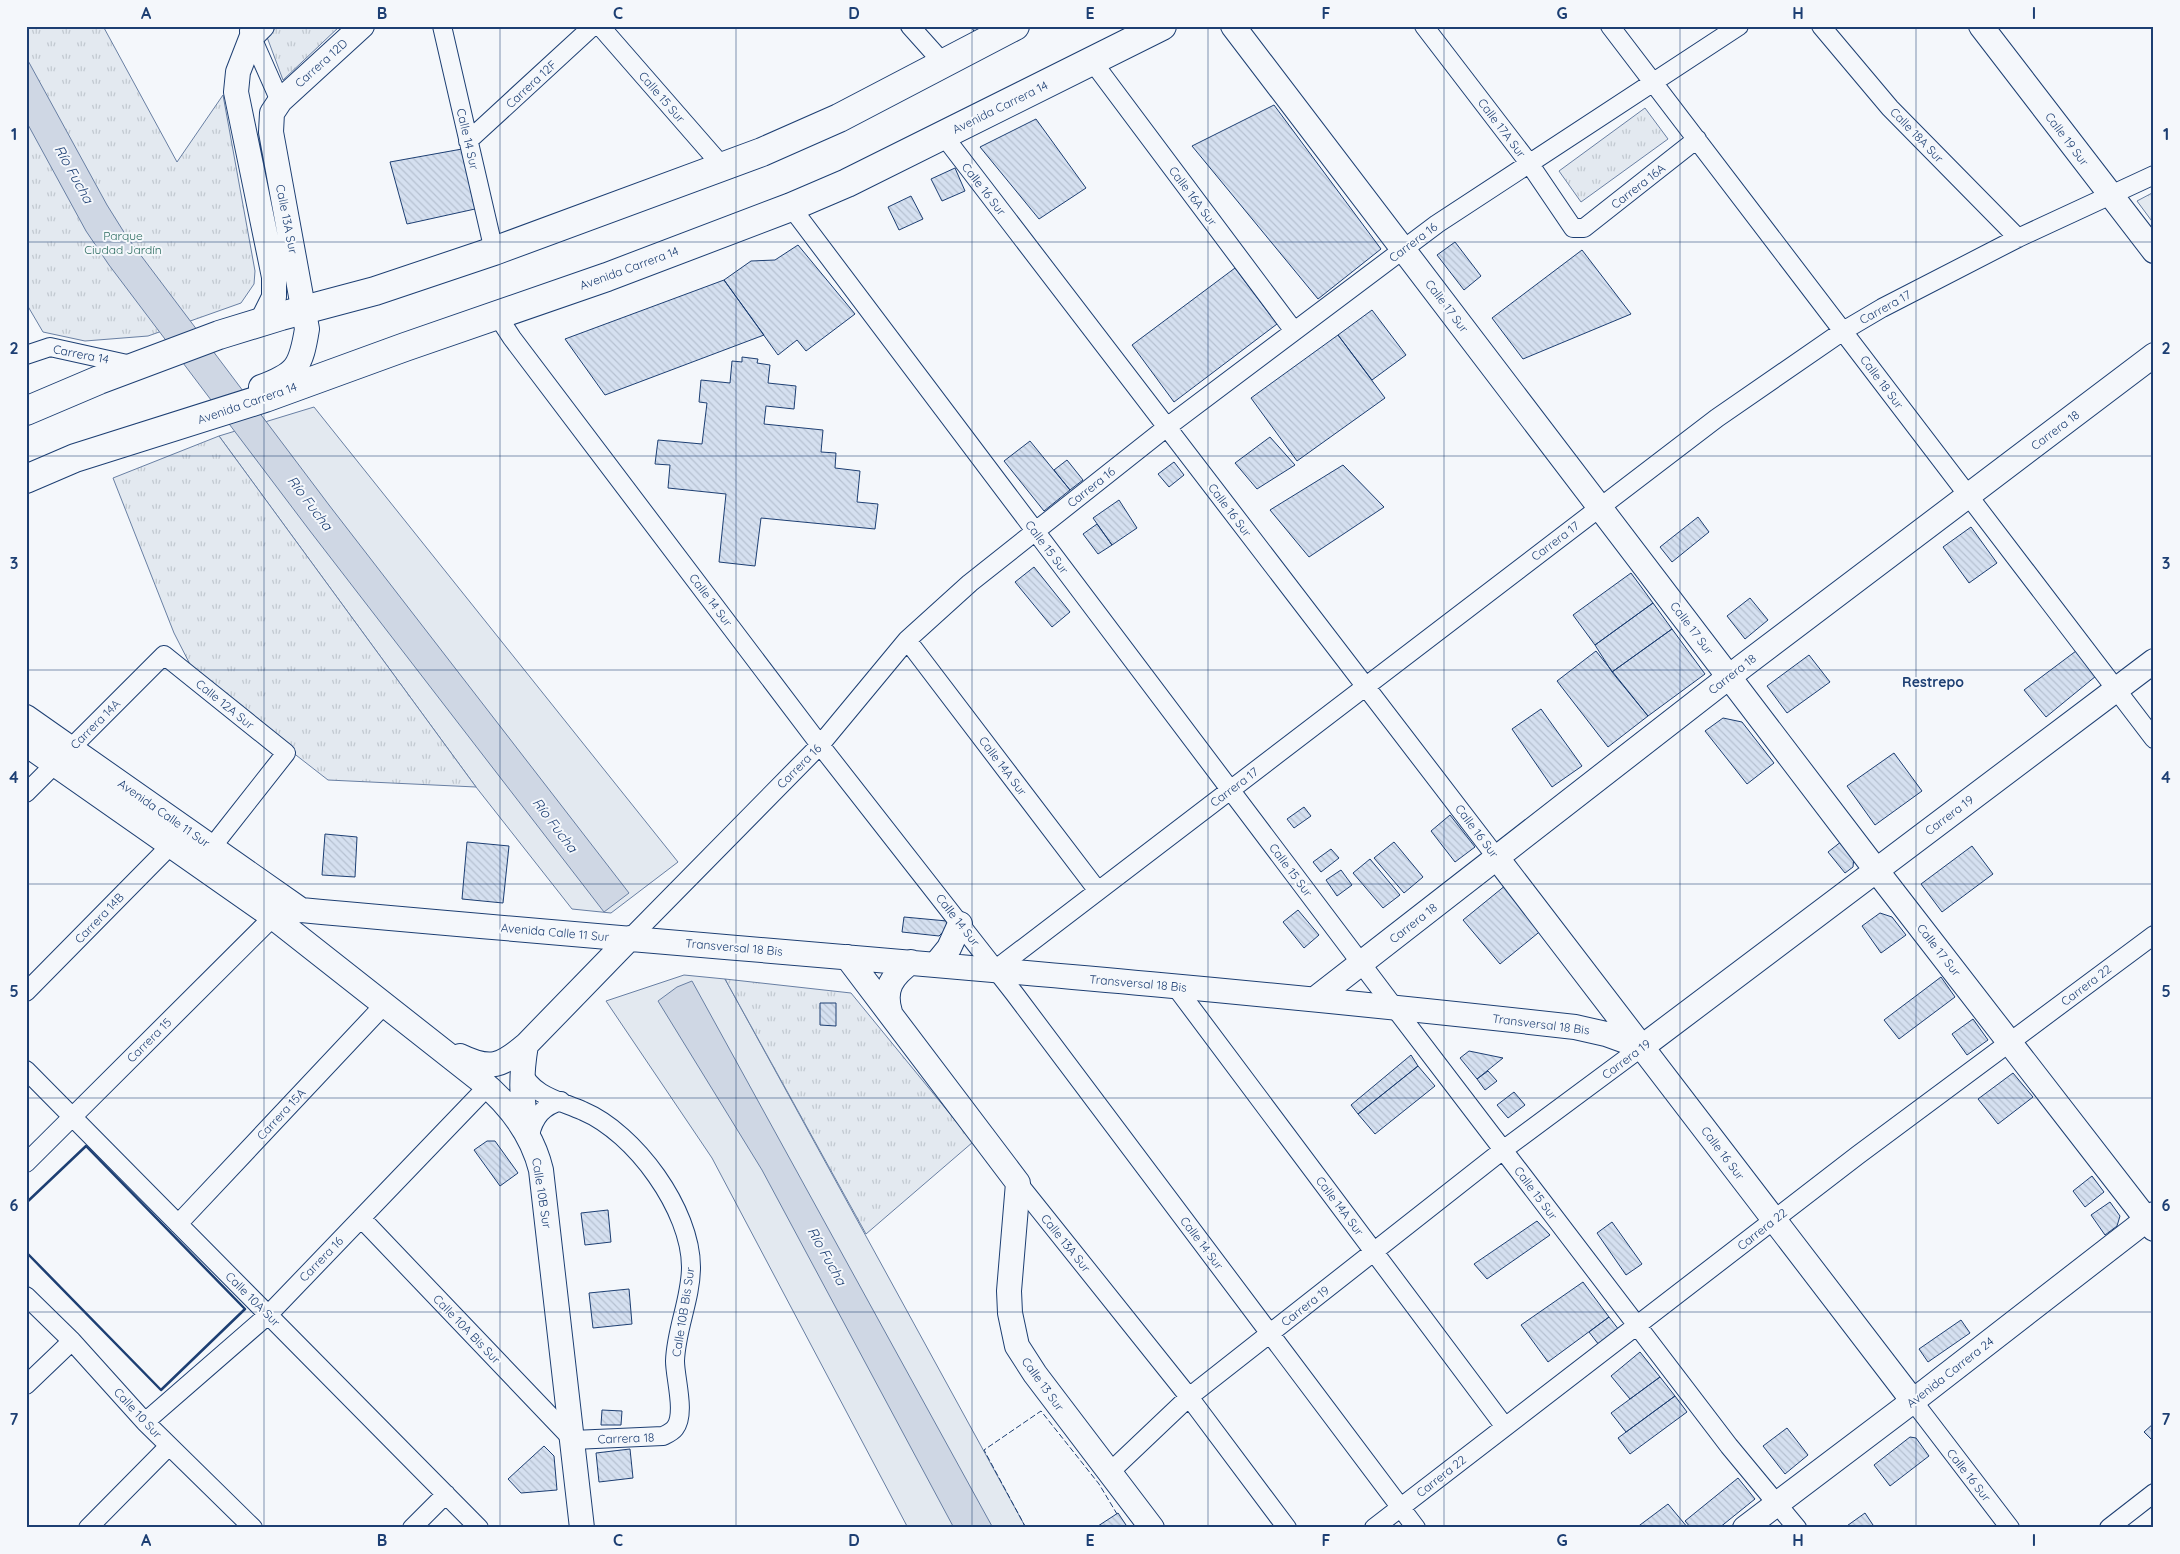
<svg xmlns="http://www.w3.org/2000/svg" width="2180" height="1554" viewBox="0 0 2180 1554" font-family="Quicksand,sans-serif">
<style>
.grass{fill:#e3e9f0;stroke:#687fa3}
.park{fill:url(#park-tufts);stroke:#687fa3}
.water{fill:#cfd7e4;stroke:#687fa3}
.building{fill:url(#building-back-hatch);stroke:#1d3f73}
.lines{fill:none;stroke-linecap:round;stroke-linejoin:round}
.street-casing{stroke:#1d3f73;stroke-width:20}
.secondary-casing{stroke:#1d3f73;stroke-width:26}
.primary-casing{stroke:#1d3f73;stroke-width:30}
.street{stroke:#f4f7fb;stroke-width:18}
.secondary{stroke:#f4f7fb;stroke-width:24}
.primary{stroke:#f4f7fb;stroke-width:28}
.fence{stroke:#1d3f73;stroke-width:1;stroke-dasharray:6 2.5;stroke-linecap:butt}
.wall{stroke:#1d3f73;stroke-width:2.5}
.grid{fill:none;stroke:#1d3f73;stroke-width:1;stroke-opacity:0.55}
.labels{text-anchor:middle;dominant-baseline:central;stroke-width:4;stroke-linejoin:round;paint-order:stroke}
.street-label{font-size:12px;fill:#1d3f73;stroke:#f4f7fb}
.park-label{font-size:12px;fill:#2c6c60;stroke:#f4f7fb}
.water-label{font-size:14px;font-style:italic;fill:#1d3f73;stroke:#f4f7fb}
.neighbourhood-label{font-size:14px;font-weight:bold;fill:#1d3f73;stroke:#f4f7fb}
.neatline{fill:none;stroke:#1d3f73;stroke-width:2}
.grid-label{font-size:16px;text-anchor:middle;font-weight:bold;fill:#1d3f73}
</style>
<defs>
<pattern id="park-tufts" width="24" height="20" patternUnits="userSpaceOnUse" patternTransform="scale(1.25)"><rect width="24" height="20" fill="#e3e9f0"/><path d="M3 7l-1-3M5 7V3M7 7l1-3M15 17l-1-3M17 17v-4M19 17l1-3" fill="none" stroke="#c2c9d1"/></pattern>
<pattern id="building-back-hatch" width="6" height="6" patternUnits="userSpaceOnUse" patternTransform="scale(1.25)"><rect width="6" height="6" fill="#d5e0f0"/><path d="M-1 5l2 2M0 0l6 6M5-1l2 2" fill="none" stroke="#b6c1d1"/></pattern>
</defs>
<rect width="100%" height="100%" fill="#f4f7fb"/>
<path class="grass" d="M314,407L678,862L611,913L572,909L476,787L219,436Z
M684,975L725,979L1026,1528H908L712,1158L606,1001Z"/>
<path class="park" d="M26,26H103L177,162L223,95L255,271L254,284L241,303L148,336L85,341L43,332L26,303Z
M267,26H340L283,80L264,29Z
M1645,108L1668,139L1581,202L1559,171Z
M2154,192V224L2137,201Z
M219,436L476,787L328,780L197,678L174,633L113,478Z
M725,979L851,993L973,1142L866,1234Z"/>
<path class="water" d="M26,57L107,205L127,237L329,505L629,893L604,912L310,531L109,265L86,231L26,121Z
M692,981L993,1528H954L762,1170L658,1001L677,987Z"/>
<path class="building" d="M971,26H991L976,35Z
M1274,105L1381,249L1318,299L1192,146Z
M1036,119L1086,188L1039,219L980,147Z
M462,149L475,209L407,224L390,162Z
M955,168L965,191L942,201L931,179Z
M911,196L923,219L899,230L888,207Z
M1455,242L1481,276L1464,290L1437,255Z
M798,245L855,314L806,351L797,340L778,355L724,280L751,261L775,260Z
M1582,250L1631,314L1523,359L1492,318Z
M1235,268L1277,324L1174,402L1132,345Z
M724,280L764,335L605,395L565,339Z
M1372,310L1406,355L1372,380L1338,335Z
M1338,335L1385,398L1297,461L1251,398Z
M742,357L758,359L757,363L770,365L768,383L796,386L794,409L766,406L764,424L823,430L821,452L836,453L835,468L860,471L857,502L878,504L875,529L761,518L755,566L719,562L726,494L668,488L670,465L655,464L658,440L702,444L707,403L699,402L701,380L730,383L732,361L742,362Z
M1270,437L1295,465L1257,489L1235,463Z
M1030,441L1070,490L1044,511L1004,461Z
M1067,460L1083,480L1070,490L1054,470Z
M1174,462L1184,475L1169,487L1158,474Z
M1343,465L1384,507L1309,557L1270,510Z
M1119,500L1137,528L1112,545L1093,518Z
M1698,517L1709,532L1672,562L1660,547Z
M1097,524L1112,545L1098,554L1083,534Z
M1971,527L1997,563L1969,583L1943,547Z
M1034,567L1070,612L1052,627L1015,582Z
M1631,573L1653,603L1595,645L1573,615Z
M1750,598L1768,620L1745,639L1727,616Z
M1653,603L1672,629L1612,672L1595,645Z
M1672,629L1705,674L1648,716L1612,672Z
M1596,651L1648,716L1608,747L1557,681Z
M2076,651L2096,676L2046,717L2024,690Z
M1809,655L1830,682L1787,713L1767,686Z
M1541,709L1582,766L1552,787L1512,729Z
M1723,718L1742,722L1774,763L1747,784L1705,731Z
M1894,753L1922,791L1875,825L1847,786Z
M1304,807L1311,816L1294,828L1287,819Z
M1450,815L1475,847L1455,862L1431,831Z
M325,834L357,837L355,877L322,875Z
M1842,841L1854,856L1853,867L1845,873L1828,852Z
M467,842L509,846L503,903L462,899Z
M1394,842L1423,877L1404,893L1374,858Z
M1972,846L1993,874L1942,912L1921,884Z
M1331,849L1339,858L1321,872L1313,862Z
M1370,859L1400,895L1383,908L1353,873Z
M1341,870L1352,885L1337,896L1326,880Z
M1506,885L1543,929L1500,964L1463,920Z
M1298,910L1319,935L1304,948L1283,922Z
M1880,913L1892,917L1906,935L1881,953L1862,926Z
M904,917L947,921V928L939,936L902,932Z
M1941,977L1955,997L1899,1039L1884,1020Z
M820,1003H836V1026L820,1025Z
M1973,1019L1988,1040L1967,1055L1952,1034Z
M1469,1051L1503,1058L1477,1079L1460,1058Z
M1411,1055L1418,1066L1358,1114L1351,1105Z
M1418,1066L1435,1086L1375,1134L1358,1114Z
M1488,1071L1497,1081L1485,1090L1477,1079Z
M2013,1073L2033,1097L1998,1124L1978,1099Z
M1514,1092L1525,1105L1508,1118L1497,1105Z
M487,1141H495L518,1173L500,1186L474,1150Z
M2092,1176L2104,1192L2085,1207L2073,1191Z
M2110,1202L2120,1216L2117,1226L2105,1235L2091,1215Z
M608,1210L611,1242L585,1245L581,1213Z
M1537,1221L1550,1235L1487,1279L1474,1264Z
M1612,1222L1642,1264L1626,1275L1597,1233Z
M1583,1282L1609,1317L1548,1362L1521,1325Z
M629,1289L632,1324L593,1328L589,1293Z
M1609,1317L1619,1330L1599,1345L1589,1332Z
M1961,1320L1970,1333L1928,1362L1919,1349Z
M1640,1352L1660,1377L1630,1399L1611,1376Z
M1660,1377L1675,1396L1626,1432L1611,1413Z
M1675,1396L1687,1412L1630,1454L1618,1438Z
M602,1410L622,1411L621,1425H601Z
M2154,1423V1442L2144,1432Z
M1787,1428L1808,1455L1785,1474L1763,1446Z
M1910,1437L1916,1438L1929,1456L1890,1486L1874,1465Z
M544,1446L554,1456L557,1490L521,1493L508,1479Z
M630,1449L633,1478L599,1482L596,1453Z
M1738,1478L1755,1499L1719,1528H1691L1685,1521Z
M1668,1504L1688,1528H1636Z
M1118,1513L1128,1528H1095Z
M1865,1513L1875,1528H1844Z"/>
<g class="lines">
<g class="street-casing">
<path id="street" d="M442,26L494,251
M600,26L723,167
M910,26L944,64
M1424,26L1529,163L1573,228H1584L1697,139
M1610,26L2154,739
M1821,26L1890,108L2018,238
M249,31L280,101
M1092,61L1294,331
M943,135L1497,858
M468,141L593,26
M791,207L1394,1007L1729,1446L1797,1528
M497,315L512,338L820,745L1014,993L1416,1528
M26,355L50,347L136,366
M907,640L1098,891
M26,793L164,655L286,753L212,847
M630,938L820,745L907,640L970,583L1167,427L1437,224L1739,26
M996,969L1717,418L1843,331L1882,308L2018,238L2154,175
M1175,986L1505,1427
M26,992L171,845
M26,1070L479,1528
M530,1135C534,1117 543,1106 561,1101
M26,1163L273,917
M1018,1183L1189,1397L1287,1528
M361,1218L573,1440L663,1436C667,1434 672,1432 675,1428C686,1414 675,1378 675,1361C676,1329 691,1299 691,1267C691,1210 635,1133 583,1111C561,1101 532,1096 522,1071
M178,1224L384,1005
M26,1296L72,1341L145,1422L253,1528
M26,1385L72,1341
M1913,1401L2010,1528
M145,1422L268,1315L488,1086
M1110,1472L1189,1397L1503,1150L1642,1047
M88,1528L169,1446
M412,1528L446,1494
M1374,1528L1858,1155L2154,935
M2109,1528L2154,1493"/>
</g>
<g class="secondary-casing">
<path id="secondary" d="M262,26L252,36L238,72L236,92L274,277V297L262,321
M1233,26L1876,870L2154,1229
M1981,26L2154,251
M261,387C297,374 301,366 307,329L271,132L272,113L280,101L362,26
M26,717L301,910
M26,744L273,917L480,1080C509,1104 532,1133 541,1170L582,1528
M1497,858L1913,1401
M273,917L289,911L301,910C725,949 1151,979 1575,1027L1606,1034L1642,1047L2154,661
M847,957L1018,1183L1009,1291L1010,1313L1017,1346L1035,1374L1152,1528
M936,964L949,948L960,924
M1315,999L1743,666L2154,355
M890,1012C883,989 892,976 911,962
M526,1045C521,1074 520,1101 528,1129
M460,1056C491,1071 501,1066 526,1045L630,938
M1745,1528L1913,1401L2154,1214"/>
</g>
<g class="primary-casing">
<path id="primary" d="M26,411L99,380L219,335L281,316L375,291L494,251L762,152L839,118L1015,26
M26,479L75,458L265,398L405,347L607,277L791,207L847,183L1162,26"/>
</g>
<use href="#street" class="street"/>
<use href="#secondary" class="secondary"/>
<use href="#primary" class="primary"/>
<path class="fence" d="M1026,1528L984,1450L1041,1411L1099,1484L1117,1514"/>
<path class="wall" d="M26,1203L86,1146L245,1309L161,1390L26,1252
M2150,1528L2154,1525"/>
</g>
<path class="grid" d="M264,26V1528M500,26V1528M736,26V1528M972,26V1528M1208,26V1528M1444,26V1528M1680,26V1528M1916,26V1528M26,242H2154M26,456H2154M26,670H2154M26,884H2154M26,1098H2154M26,1312H2154"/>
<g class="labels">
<g class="street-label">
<text transform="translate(321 63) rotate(-42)">Carrera 12D</text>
<text transform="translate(531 84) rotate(-43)">Carrera 12F</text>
<text transform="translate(662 97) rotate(49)">Calle 15 Sur</text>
<text transform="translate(1000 107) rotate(-26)">Avenida Carrera 14</text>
<text transform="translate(1502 128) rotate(53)">Calle 17A Sur</text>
<text transform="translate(1917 135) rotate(46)">Calle 18A Sur</text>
<text transform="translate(468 139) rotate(77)">Calle 14 Sur</text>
<text transform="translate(2067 139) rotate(53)">Calle 19 Sur</text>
<text transform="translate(1638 186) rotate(-38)">Carrera 16A</text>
<text transform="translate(984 189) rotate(52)">Calle 16 Sur</text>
<text transform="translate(1193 196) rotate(53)">Calle 16A Sur</text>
<text transform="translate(287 219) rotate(79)">Calle 13A Sur</text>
<text transform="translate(1413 242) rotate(-37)">Carrera 16</text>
<text transform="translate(629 268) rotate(-20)">Avenida Carrera 14</text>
<text transform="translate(1447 306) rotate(53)">Calle 17 Sur</text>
<text transform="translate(1885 307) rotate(-29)">Carrera 17</text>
<text transform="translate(81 354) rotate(11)">Carrera 14</text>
<text transform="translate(1882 382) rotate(53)">Calle 18 Sur</text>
<text transform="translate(247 403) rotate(-19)">Avenida Carrera 14</text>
<text transform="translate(2055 430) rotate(-37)">Carrera 18</text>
<text transform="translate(1091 487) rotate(-38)">Carrera 16</text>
<text transform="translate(1230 510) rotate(53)">Calle 16 Sur</text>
<text transform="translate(1555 541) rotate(-37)">Carrera 17</text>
<text transform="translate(1047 547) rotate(53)">Calle 15 Sur</text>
<text transform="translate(711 600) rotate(53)">Calle 14 Sur</text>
<text transform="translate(1692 628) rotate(53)">Calle 17 Sur</text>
<text transform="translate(1732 674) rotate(-38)">Carrera 18</text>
<text transform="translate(225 704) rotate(39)">Calle 12A Sur</text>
<text transform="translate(95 724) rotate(-45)">Carrera 14A</text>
<text transform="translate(799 766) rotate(-45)">Carrera 16</text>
<text transform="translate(1003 766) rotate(53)">Calle 14A Sur</text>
<text transform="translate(1234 787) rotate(-37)">Carrera 17</text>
<text transform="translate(164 813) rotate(35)">Avenida Calle 11 Sur</text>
<text transform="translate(1949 815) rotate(-37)">Carrera 19</text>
<text transform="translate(1477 831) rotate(53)">Calle 16 Sur</text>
<text transform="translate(1291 870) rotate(53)">Calle 15 Sur</text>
<text transform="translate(99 918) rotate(-46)">Carrera 14B</text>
<text transform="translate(958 920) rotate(52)">Calle 14 Sur</text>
<text transform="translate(1413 923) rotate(-38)">Carrera 18</text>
<text transform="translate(555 932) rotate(5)">Avenida Calle 11 Sur</text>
<text transform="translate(734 947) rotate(5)">Transversal 18 Bis</text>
<text transform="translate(1939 950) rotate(52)">Calle 17 Sur</text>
<text transform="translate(1138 983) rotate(5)">Transversal 18 Bis</text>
<text transform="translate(2086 985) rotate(-37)">Carrera 22</text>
<text transform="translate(1541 1024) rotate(7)">Transversal 18 Bis</text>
<text transform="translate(149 1040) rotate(-45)">Carrera 15</text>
<text transform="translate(1626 1059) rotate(-37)">Carrera 19</text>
<text transform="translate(281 1114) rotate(-47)">Carrera 15A</text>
<text transform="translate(1723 1153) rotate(53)">Calle 16 Sur</text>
<text transform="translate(542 1193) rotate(81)">Calle 10B Sur</text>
<text transform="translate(1536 1193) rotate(53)">Calle 15 Sur</text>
<text transform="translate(1340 1206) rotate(53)">Calle 14A Sur</text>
<text transform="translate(1762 1229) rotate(-38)">Carrera 22</text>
<text transform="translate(1066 1243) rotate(51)">Calle 13A Sur</text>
<text transform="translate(1202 1243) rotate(53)">Calle 14 Sur</text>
<text transform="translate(321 1259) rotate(-46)">Carrera 16</text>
<text transform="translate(253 1299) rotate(45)">Calle 10A Sur</text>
<text transform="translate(1305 1306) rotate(-38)">Carrera 19</text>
<text transform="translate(683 1312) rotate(-81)">Calle 10B Bis Sur</text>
<text transform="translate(467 1329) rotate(46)">Calle 10A Bis Sur</text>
<text transform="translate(1950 1372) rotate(-38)">Avenida Carrera 24</text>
<text transform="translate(1043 1384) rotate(54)">Calle 13 Sur</text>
<text transform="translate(138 1413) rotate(47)">Calle 10 Sur</text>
<text transform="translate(626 1438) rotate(-2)">Carrera 18</text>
<text transform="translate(1969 1475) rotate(52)">Calle 16 Sur</text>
<text transform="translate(1441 1476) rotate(-38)">Carrera 22</text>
</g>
<g class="park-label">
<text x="123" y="235">Parque<tspan x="123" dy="14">Ciudad Jardín</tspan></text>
</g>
<g class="water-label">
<text transform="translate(74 174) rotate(61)">Río Fucha</text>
<text transform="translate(310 503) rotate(53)">Río Fucha</text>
<text transform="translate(555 825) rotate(53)">Río Fucha</text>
<text transform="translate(827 1256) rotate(61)">Río Fucha</text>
</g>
<g class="neighbourhood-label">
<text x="1933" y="682">Restrepo</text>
</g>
</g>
<rect width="2180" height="1554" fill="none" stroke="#f4f7fb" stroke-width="55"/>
<rect x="28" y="28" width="2124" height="1498" class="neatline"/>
<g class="grid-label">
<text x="146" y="19">A</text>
<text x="382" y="19">B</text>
<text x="618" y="19">C</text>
<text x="854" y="19">D</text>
<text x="1090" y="19">E</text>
<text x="1326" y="19">F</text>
<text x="1562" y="19">G</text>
<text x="1798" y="19">H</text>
<text x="2034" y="19">I</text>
<text x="14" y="140">1</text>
<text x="2166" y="140">1</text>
<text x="14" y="354">2</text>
<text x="2166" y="354">2</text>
<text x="14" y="569">3</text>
<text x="2166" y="569">3</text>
<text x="14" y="783">4</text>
<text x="2166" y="783">4</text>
<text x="14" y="997">5</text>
<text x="2166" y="997">5</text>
<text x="14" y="1211">6</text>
<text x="2166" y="1211">6</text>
<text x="14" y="1425">7</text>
<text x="2166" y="1425">7</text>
<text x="146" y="1546">A</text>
<text x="382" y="1546">B</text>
<text x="618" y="1546">C</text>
<text x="854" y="1546">D</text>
<text x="1090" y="1546">E</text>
<text x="1326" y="1546">F</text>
<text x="1562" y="1546">G</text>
<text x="1798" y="1546">H</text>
<text x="2034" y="1546">I</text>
</g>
</svg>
